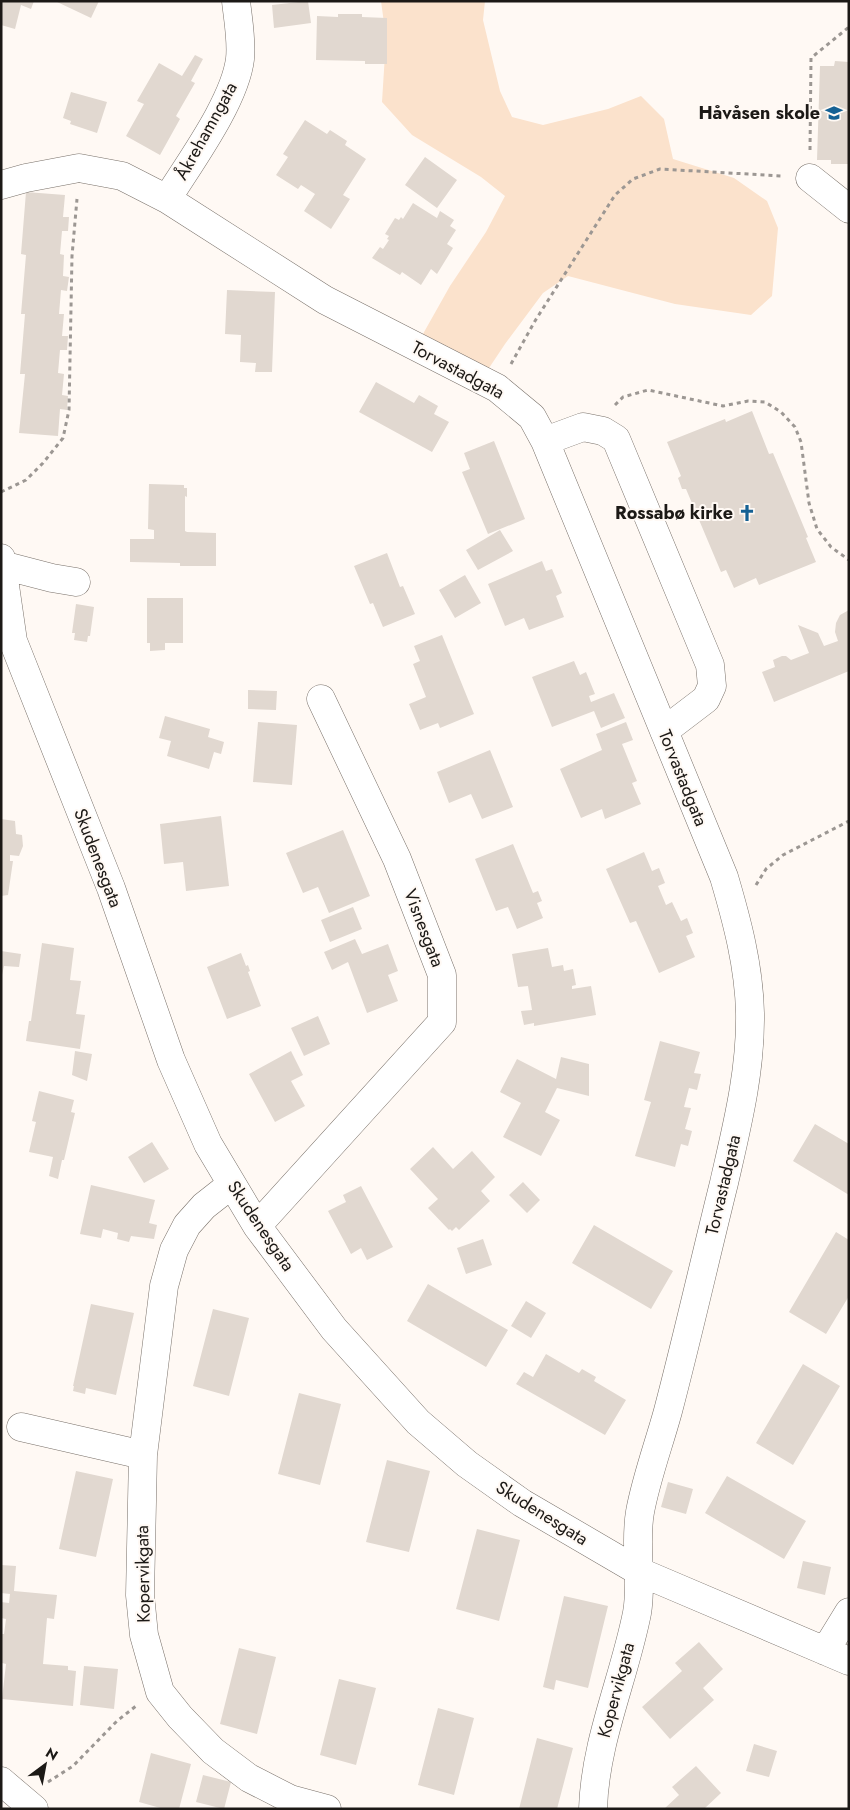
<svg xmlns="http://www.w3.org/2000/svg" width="850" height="1810" viewBox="0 0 850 1810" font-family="Jost,sans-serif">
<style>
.green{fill:#fbe2cc}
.building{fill:#e1d8d0}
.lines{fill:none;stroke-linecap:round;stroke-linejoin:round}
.minor-casing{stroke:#79716a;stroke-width:29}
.path{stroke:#9c9793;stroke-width:3;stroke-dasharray:4 4;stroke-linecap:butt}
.minor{stroke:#fff;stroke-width:28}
.labels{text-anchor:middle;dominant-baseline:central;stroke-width:4;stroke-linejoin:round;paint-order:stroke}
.poi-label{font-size:18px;font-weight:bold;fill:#1c1916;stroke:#fff9f4;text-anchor:end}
.street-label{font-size:18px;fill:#1c1916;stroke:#fff9f4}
</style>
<rect width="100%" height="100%" fill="#fff9f4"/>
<path class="green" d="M381,1H485L483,20L500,91L512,117L543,125L608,109L641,96L664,119L673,159L734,178L767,201L778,228L772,296L751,315L675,304L568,276L543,293L505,344L475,389L419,341L450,286L486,232L505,196L481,177L412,135L382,102L386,38Z"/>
<path class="building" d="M1,1H34L31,9L21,5L15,29L1,25Z
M55,1H99L91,18Z
M308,1L311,23L274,28L272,5Z
M338,14H362V17L387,18V64H365V61L316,60L317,16L338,17Z
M195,55L203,59L191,81L195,83L176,116L180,119L160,155L126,136L144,104L137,101L159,63L182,76Z
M835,61L849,62V164H831V160H817L820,66H834Z
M71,92L107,102L97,133L70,124L71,121L63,118Z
M305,120L327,134L330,130L347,141L345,145L366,159L343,195L350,199L331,229L304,211L315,194L301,185L298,189L276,175L288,157L283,154Z
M425,157L457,180L437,208L405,185Z
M26,192L65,195L63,217H69L68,231H62L60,254L64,255L63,276L69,277L67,291L61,290L59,314H64L62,336H68L67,350H60L58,373L64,374L62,395L68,396L67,410L60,409L58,436L19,433L25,374H20L25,314H21L26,255L21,254Z
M413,203L437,218L440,211L454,220L450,226L456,230L447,244L453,248L437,274L431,269L421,285L402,272L400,275L372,258L380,247L383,249L389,240L387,239L389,236L385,234L395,218L399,220L401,217L403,219Z
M227,290L275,292L272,372H255L256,363L240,362L241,335L225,334Z
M376,382L414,403L419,395L438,406L434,414L449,422L432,452L359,412Z
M752,411L769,454L773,453L808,537L806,538L816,562L759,585L756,578L734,588L726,570L721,572L686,489H682L678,478L681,476L667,442L725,419L726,422Z
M494,441L525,519L488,534L462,472L470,469L464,453Z
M149,484L184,485V488H187V497L185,496V531L187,532L216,533V566H180V563L130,562V539H154V530L148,529Z
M500,530L513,551L478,570L466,550Z
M387,553L400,587L403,586L415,614L383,627L373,603L370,604L354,566Z
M542,561L546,571L552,569L562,593L556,596L564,617L529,630L524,618L505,626L488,584Z
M465,575L481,603L455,618L439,590Z
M147,598H183V643H165V650L150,651V643H147Z
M76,604L94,607L90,636H88L87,642L74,640L75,633H72Z
M849,610V671L774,702L762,672L775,667L773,660L782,656H786L791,660L809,653L798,625L818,633L824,646L838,641L835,632L836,623L840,615Z
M442,635L474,714L440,728L438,723L420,730L409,704L426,697L413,664L420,661L414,646Z
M574,661L580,675L586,672L595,694L589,696L591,702L614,693L625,718L601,728L594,711L552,727L532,677Z
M248,690L277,691L276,710L248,709Z
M165,716L210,729L208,737L224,742L221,754L214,752L209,769L167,756L171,741L159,738Z
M258,722L297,725L292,785L253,782Z
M626,722L633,740L622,744L637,781L632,783L641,804L605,819L602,809L581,818L560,769L602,750L596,734Z
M490,750L513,807L482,819L471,794L449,803L437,772Z
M221,816L229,886L186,891L183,862L164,864L160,824Z
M1,819L15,821L16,834L22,835L23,846L19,856L10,855V861H13L8,895L1,896Z
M343,830L370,896L329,913L318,887L303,893L286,853Z
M513,844L533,893L538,891L542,901L537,903L543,918L517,929L508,907L496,911L475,859Z
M644,852L652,871L659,868L665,883L658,886L666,905L672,902L681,921L687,918L693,933L686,936L695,957L659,973L636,921L630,923L606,869Z
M353,907L362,929L330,942L321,920Z
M355,939L362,954L388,944L398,971L388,975L398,1001L367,1013L348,962L332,970L324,952Z
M42,943L74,948L70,980L81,981L76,1014L85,1015L80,1049L26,1041L29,1021H31Z
M548,948L552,967L563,965L564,971L573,969L576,985L572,986V989L591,986L596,1015L534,1026V1023L524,1025L521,1011L532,1010L528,986L518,987L512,954Z
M1,951L21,954L19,967L4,966L2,975Z
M241,953L246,966L248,965L250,971L248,972L261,1006L227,1019L207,967Z
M318,1016L330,1044L304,1056L291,1028Z
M660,1041L700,1052L694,1073L701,1074L697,1090L689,1088L684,1107L691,1108L685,1129L692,1131L688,1146L681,1144L675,1167L635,1156L651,1102L644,1100Z
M75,1051L92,1054L87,1081L72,1075Z
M291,1051L303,1075L291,1081L305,1106L275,1122L249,1074Z
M561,1057L589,1064V1096L557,1088L545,1112L560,1120L541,1156L503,1137L521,1103L500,1092L517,1059L556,1079Z
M39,1091L74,1100L71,1112L75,1113L64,1160H62L58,1179L49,1176L53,1157L29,1152L36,1122L32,1121Z
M815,1124L849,1144V1195L793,1161Z
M152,1142L169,1169L144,1183L128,1157Z
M433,1147L453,1169L472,1151L495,1177L481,1191L490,1201L459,1230L456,1227L452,1231L450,1229L449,1230L428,1208L438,1199L410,1169Z
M523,1182L540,1200L527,1213L509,1195Z
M91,1185L155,1200L149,1223L157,1225L154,1239L131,1236L129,1242L117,1239L118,1233L103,1229L101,1238L80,1234Z
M361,1186L393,1247L367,1260L361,1248L351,1254L328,1211L346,1202L343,1195Z
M594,1225L673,1271L651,1309L572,1263Z
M836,1232L849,1240V1296L826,1334L789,1312Z
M483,1239L492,1265L466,1274L457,1248Z
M428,1284L508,1330L486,1367L407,1321Z
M526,1301L546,1313L531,1338L511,1326Z
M91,1304L134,1313L116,1395L86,1388L85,1394L73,1391L74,1386H73Z
M213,1309L249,1318L229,1396L193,1386Z
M546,1354L579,1373L582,1369L596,1377L594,1381L626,1400L605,1435L516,1384L524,1372L533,1377Z
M803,1364L840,1386L793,1465L756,1443Z
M299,1393L341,1404L320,1485L278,1474Z
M387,1460L430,1471L409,1552L366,1542Z
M76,1471L113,1479L96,1557L59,1549Z
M727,1476L806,1521L784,1559L705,1513Z
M668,1482L693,1489L686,1514L661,1507Z
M477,1529L520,1540L499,1621L456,1609Z
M803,1561L831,1567L825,1595L797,1588Z
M1,1565L16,1566L14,1591L57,1595L54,1619L47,1618L43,1664L68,1666V1670L76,1671L73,1706L2,1699L6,1664L2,1663L1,1634H4L6,1619L1,1618V1602L9,1603L10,1594L1,1593Z
M564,1596L608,1606L588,1688L556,1680L554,1690L543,1687Z
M699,1642L723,1669L703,1688L714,1700L670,1739L642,1707L682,1671L675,1663Z
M239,1648L276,1657L257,1734L220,1724Z
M84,1666L118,1669L114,1709L80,1705Z
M339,1679L376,1688L356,1765L320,1755Z
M438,1708L474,1718L454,1795L418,1785Z
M537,1738L573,1748L557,1809H519Z
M754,1744L777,1751L769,1777L746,1771Z
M151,1753L191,1764L179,1809H164L139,1802Z
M696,1766L721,1793L704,1809H664L679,1795L672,1787Z
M203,1775L231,1782L224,1809L196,1802Z"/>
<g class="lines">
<g class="minor-casing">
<path id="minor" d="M810,178L849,209
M1,185L26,178L79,168L122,176L167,199L325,300L497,388L532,417L545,441L724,877C737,921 749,966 750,1013C751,1071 737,1126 724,1183C705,1259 688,1335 668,1411C659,1444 646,1479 640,1512C634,1546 643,1579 637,1613C624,1679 595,1741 593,1809
M167,199C190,162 235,101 240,59C242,40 238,20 236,1
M545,441L583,427L603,431L616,439L710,665L712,686L706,699L664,731
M1,558L13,641L111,888L171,1060L208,1144L257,1226L334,1329L418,1422L467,1464L522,1503L640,1572L849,1661
M2,565L52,578L76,582
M232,1184L204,1206L187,1225L174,1250L164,1286L143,1455L140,1595L144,1635L160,1692L180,1717L213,1751L249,1778L290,1799L327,1809
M257,1226L442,1022V975L397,859L321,699
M21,1427L143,1455
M825,1651L849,1612
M1,1781L34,1809"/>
</g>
<path class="path" d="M810,150L811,58L849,27
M511,364L535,321L615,195L633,179L660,169L782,176
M615,405L623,397L648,390L723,406L748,401L765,402L781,412L795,427L801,442L809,503L817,529L831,547L849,560
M1,492L26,480L43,463L63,438L69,410L72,256L77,199
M756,885L766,869L783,855L849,821
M48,1782L73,1766L117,1721L136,1706"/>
<use href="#minor" class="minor"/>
</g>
<defs>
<g id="school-bare" transform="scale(1.35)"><path d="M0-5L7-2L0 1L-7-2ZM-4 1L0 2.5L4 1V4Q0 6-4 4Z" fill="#156194" stroke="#fff9f4" stroke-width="2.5" paint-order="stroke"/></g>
<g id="church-bare" transform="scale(1.35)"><path d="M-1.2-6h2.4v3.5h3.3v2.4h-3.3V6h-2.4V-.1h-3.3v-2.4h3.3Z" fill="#156194" stroke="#fff9f4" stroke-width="2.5" paint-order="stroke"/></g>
</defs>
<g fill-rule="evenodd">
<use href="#school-bare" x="834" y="113"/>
<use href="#church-bare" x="747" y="513"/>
</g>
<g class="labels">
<g class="poi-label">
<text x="820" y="113">Håvåsen skole</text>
<text x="733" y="513">Rossabø kirke</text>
</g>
<g class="street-label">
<text transform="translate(206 131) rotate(-61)">Åkrehamngata</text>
<text transform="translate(458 370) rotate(28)">Torvastadgata</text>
<text transform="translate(683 778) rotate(68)">Torvastadgata</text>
<text transform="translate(98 858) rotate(69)">Skudenesgata</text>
<text transform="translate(424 928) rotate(69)">Visnesgata</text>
<text transform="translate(723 1185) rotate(-77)">Torvastadgata</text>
<text transform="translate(261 1226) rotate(56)">Skudenesgata</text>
<text transform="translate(542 1513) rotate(32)">Skudenesgata</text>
<text transform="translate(143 1574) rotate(-91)">Kopervikgata</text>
<text transform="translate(616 1690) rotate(-75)">Kopervikgata</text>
</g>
</g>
<rect width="850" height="1810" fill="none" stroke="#1c1916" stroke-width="5"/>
<g transform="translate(45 1765) rotate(32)" stroke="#fff9f4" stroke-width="4" paint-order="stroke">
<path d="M0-4L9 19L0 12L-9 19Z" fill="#1c1916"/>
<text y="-8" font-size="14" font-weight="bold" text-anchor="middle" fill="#1c1916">N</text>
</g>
</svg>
